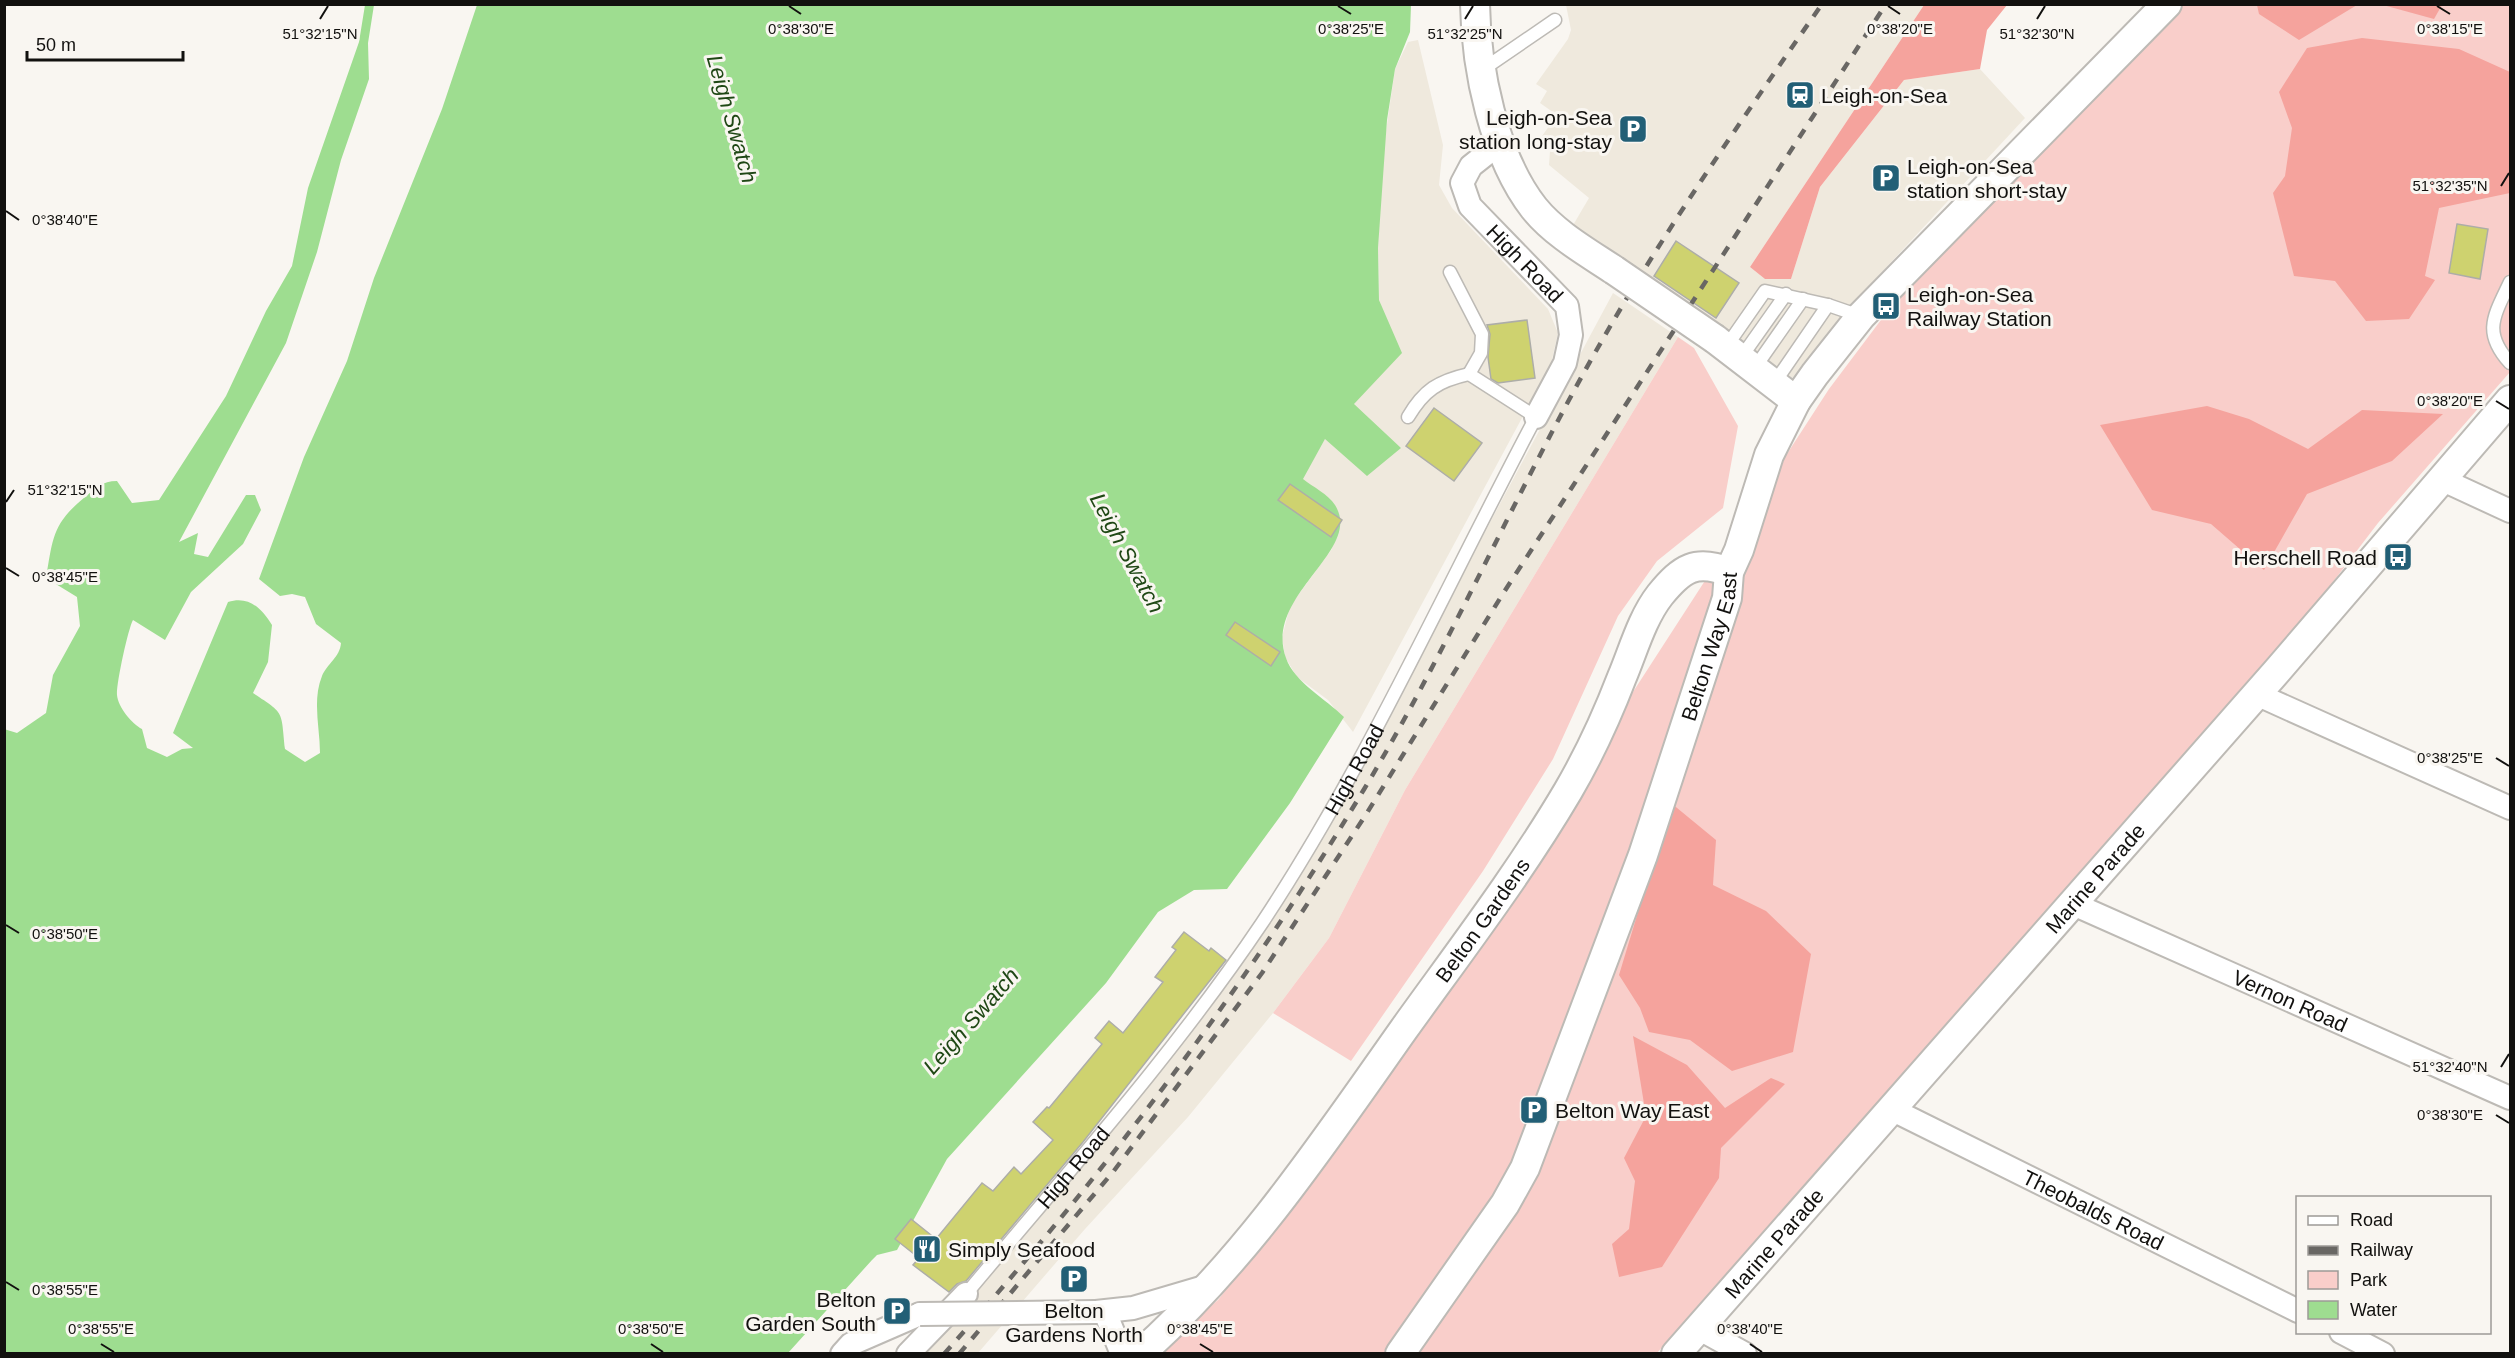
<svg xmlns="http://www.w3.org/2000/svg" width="2515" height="1358" viewBox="0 0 2515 1358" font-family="Helvetica,sans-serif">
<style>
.built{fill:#efe9dd}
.green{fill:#f9ceca}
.forest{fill:#f5a39d}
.water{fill:#9edd90}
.building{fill:#ced26f;stroke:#adada8;stroke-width:1.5}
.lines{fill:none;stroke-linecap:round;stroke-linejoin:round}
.service-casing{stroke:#bdbab5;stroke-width:15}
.minor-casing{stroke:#bdbab5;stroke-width:26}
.tertiary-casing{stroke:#bdbab5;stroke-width:32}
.service{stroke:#fff;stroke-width:12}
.minor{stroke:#fff;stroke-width:22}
.tertiary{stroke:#fff;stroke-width:28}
.rail{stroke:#696764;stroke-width:4.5;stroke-dasharray:10 10;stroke-linecap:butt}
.minor-bridge-casing{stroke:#bdbab5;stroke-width:26;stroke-linecap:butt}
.tertiary-bridge-casing{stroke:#bdbab5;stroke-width:32;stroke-linecap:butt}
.minor-bridge{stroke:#fff;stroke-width:22}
.tertiary-bridge{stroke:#fff;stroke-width:28}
.ticks{fill:none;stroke:#12110f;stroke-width:2}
.labels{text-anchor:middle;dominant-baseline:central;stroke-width:6;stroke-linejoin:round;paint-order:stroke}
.poi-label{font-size:21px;fill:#12110f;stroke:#f9f6f1;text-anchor:start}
.street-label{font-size:21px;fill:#12110f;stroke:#f9f6f1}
.water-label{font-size:22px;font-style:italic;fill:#1f4815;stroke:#f9f6f1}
.ticks-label{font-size:15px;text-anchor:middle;fill:#12110f;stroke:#f9f6f1;stroke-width:6;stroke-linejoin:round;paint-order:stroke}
</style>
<rect width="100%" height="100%" fill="#f9f6f1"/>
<path class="built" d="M1566,5H1924L1750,267L1765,279H1791L1820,187L1904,80L1980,69L2025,118L1855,301L1793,378L1711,327L1569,232L1589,198L1549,165L1550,151L1537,143L1557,115L1540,103L1547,91L1536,84L1568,39L1571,30Z
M1418,40L1443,145L1439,185L1452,208L1548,309L1558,333L1551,364L1353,732L1328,700L1297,677L1285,657L1282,637L1290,606L1332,549L1335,506L1302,479L1325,439L1354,404L1388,325L1379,300L1378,248L1382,159L1395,69L1408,42Z
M1613,293L1678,337L1405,790L1329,938L1273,1013L1188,1117L1085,1229L978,1353L918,1354L1171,1054L1314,848L1387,721L1465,569Z"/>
<path class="green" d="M2173,5H2510V372L2378,523L2310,612L1657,1353L1154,1354L1218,1300L1347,1134L1829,389L1896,300Z
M1678,337L1694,348L1738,426L1723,508L1657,561L1618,616L1553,759L1483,871L1351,1061L1273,1013L1329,938L1405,790Z"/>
<path class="forest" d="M1924,5H2007L1987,30L1980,69L1904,80L1820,187L1791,279H1765L1750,267Z
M2257,5V4L2357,5L2299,40L2259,14Z
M2383,5L2442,4V5L2434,19Z
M2362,38L2459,49L2510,72V193L2439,208L2425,276L2435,280L2409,319L2366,321L2335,281L2294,276L2273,193L2285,176L2292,128L2279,92L2307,48Z
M2207,406L2249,419L2308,449L2362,410L2443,414L2392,461L2307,494L2264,570L2211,524L2152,510L2100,425Z
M1671,803L1716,840L1713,885L1766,911L1811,954L1793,1052L1732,1071L1690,1040L1649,1032L1640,1008L1619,975Z
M1633,1036L1687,1065L1725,1108L1771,1078L1785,1084L1721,1148L1719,1178L1662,1267L1619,1277L1612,1244L1629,1229L1635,1181L1624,1158L1646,1116Z"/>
<path class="water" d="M365,5H374L368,43L369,79L341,160L317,252L286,343L179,542L198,533L194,554L208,557L246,495H255L261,510L243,544L191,592L165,640L133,620C128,629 116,685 117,695C118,707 132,724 142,729L147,748L167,757L182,749L193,748L173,733L228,602C249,595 262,609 272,625L268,662L253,693C285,714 281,710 285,749L305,762L320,753C320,728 312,701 322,676C327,664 340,657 341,643L316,624L305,597L292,594L280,596L259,579L304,457L347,361L374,278L442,109L477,5H1411L1410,32L1395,69L1387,120L1378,248L1379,300L1402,353L1354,404L1401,448L1367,476L1325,439L1303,479C1313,487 1328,494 1335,505C1364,551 1263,595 1286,658C1294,682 1326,699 1344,717L1290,803L1227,889L1194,890L1158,912L1106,983L947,1159L897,1250L877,1255L872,1260L788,1353H5L4,729L17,733L46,713L53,675L80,626L77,597L46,578C53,538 52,524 85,497C96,488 102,481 117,481L132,503L159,500L226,396L266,311L292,266L308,188L359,42Z"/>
<path class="building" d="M2457,224L2488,229L2480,279L2449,273Z
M1676,241L1739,283L1716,318L1654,276Z
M1527,320L1535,378L1498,383L1491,379L1488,357L1490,334L1487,325Z
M1434,408L1482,443L1454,481L1406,446Z
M1290,484L1342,520L1331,537L1278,500Z
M1235,622L1280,652L1271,666L1226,635Z
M1184,932L1209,951L1211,948L1226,960L1083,1142L966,1281L957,1284L949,1292L913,1265L919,1258L895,1239L911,1219L936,1239L982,1183L993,1191L1014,1167L1021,1174L1053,1140L1033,1122L1047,1107L1049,1108L1102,1044L1095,1038L1109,1021L1123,1033L1163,982L1155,977L1176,950L1172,947Z"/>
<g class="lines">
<g class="service-casing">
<g id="service">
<path d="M1482,70L1555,20"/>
<path d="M2510,282C2494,316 2482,332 2510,363"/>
<path d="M1726,347L1765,291L1828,305L1860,316"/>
<path d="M1740,359L1786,294"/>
<path d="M1754,369L1803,299"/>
<path d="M1773,385L1828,305"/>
<path d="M1408,417C1424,390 1438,381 1469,374"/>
<path id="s1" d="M966,1294C1067,1173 1174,1054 1262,923C1368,763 1446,586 1536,417L1469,374L1481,353L1482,334L1450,272"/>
</g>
</g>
<g class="minor-casing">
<g id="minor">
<path id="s2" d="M1500,143L1471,166L1462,183L1470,206L1567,306L1571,335L1565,363L1536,417"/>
<path d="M2443,480L2510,511"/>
<path d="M2259,692L2265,698L2510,808"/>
<path id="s3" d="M2071,903L2510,1098"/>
<path id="s4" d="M1891,1109L2298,1311"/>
<path d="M1096,1312L1133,1308L1211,1285"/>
<path d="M1105,1312L1122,1354"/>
<path d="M1698,1328L1745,1354"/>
<path d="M2341,1332L2383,1354"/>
<path d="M842,1354L851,1344L920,1314"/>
<path d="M908,1354L966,1294"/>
</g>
</g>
<g class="tertiary-casing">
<g id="tertiary">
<path d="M1475,4C1476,69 1494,157 1534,208C1555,234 1587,252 1614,270"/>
<path d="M1715,339L1796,401"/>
<path id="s5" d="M1140,1354C1247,1258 1322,1145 1404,1029C1460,951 1519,874 1568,791C1589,755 1607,716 1622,677C1633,651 1642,618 1660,595C1682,568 1696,559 1729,572"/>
<path id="s6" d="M1400,1354L1505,1204L1525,1168L1643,855L1727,598L1729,572L1739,550L1769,455L1796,401L1815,374L1861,316L2167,4"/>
<path id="s7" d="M1676,1354L2277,671L2510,400"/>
</g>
</g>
<use href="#service" class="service"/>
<use href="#minor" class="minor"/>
<use href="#tertiary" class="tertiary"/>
<path class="rail" d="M944,1354C1097,1183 1233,1005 1352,809C1443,662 1511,501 1596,351C1664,231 1743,118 1822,4
M959,1354L1113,1172L1262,973L1365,816L1504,592L1886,4"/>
<g class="minor-bridge-casing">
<path id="minor-bridge" d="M920,1314L1096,1312"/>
</g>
<g class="tertiary-bridge-casing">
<path id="tertiary-bridge" d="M1614,270L1715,339"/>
</g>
<use href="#minor-bridge" class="minor-bridge"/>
<use href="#tertiary-bridge" class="tertiary-bridge"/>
</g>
<path class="ticks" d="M789,6L801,14M1338,6L1351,14M1888,6L1900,14M2437,6L2450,14M320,19L328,6M1465,19L1473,6M2037,19L2045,6M2501,186L2509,173M6,211L19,220M2496,401L2509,409M6,502L14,490M6,568L19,576M2496,758L2509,766M6,925L19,933M2501,1067L2509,1054M2496,1115L2509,1123M6,1282L19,1290M101,1344L114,1352M651,1344L663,1352M1200,1344L1213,1352M1750,1344L1762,1352"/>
<defs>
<g id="station-square" transform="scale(1.5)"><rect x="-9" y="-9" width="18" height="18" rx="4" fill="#225f76" stroke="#f9f6f1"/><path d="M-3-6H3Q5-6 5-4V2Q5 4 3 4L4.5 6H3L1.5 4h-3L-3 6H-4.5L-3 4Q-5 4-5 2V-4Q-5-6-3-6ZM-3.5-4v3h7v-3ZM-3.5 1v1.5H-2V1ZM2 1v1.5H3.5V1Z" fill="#fff"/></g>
<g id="parking-square" transform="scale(1.5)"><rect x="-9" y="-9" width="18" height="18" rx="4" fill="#225f76" stroke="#f9f6f1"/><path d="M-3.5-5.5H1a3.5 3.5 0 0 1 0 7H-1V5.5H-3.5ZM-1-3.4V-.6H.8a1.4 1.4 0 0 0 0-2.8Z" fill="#fff"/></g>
<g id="bus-square" transform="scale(1.5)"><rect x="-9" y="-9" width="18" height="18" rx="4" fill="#225f76" stroke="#f9f6f1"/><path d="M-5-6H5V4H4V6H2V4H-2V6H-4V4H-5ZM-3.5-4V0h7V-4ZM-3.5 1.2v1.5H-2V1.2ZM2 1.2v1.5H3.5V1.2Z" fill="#fff"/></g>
<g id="restaurant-square" transform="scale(1.5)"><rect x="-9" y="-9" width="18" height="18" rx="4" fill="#225f76" stroke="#f9f6f1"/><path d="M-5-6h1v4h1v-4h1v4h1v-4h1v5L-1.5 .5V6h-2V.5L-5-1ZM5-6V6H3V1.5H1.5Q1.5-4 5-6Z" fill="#fff"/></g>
</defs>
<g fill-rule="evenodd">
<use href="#station-square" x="1800" y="95"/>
<use href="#parking-square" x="1633" y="129"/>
<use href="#parking-square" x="1886" y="178"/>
<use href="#bus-square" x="1886" y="306"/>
<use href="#bus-square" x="2398" y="557"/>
<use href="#parking-square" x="1534" y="1110"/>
<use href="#restaurant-square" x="927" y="1249"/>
<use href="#parking-square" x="1074" y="1279"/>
<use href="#parking-square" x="897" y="1311"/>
</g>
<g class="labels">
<g class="poi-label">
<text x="1821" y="95">Leigh-on-Sea</text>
<text x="1612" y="117" text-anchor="end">Leigh-on-Sea<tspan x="1612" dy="24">station long-stay</tspan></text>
<text x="1907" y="166">Leigh-on-Sea<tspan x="1907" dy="24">station short-stay</tspan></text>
<text x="1907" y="294">Leigh-on-Sea<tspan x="1907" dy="24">Railway Station</tspan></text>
<text x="2377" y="557" text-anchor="end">Herschell Road</text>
<text x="1555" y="1110">Belton Way East</text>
<text x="948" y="1249">Simply Seafood</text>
<text x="876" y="1299" text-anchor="end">Belton<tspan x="876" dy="24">Garden South</tspan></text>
<text x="1074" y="1310" text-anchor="middle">Belton<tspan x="1074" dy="24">Gardens North</tspan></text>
</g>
<g class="street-label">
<text stroke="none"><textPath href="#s2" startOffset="160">High Road</textPath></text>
<text stroke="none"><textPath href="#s6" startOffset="778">Belton Way East</textPath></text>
<text stroke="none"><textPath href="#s1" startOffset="654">High Road</textPath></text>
<text stroke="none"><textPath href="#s7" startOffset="634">Marine Parade</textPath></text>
<text stroke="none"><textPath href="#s5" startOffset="554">Belton Gardens</textPath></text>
<text stroke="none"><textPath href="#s3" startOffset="240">Vernon Road</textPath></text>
<text stroke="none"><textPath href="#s1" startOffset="166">High Road</textPath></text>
<text stroke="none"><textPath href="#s4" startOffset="226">Theobalds Road</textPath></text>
<text stroke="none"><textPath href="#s7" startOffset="148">Marine Parade</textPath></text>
</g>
<g class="water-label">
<text transform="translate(732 119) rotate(74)">Leigh Swatch</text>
<text transform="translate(1127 553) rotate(62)">Leigh Swatch</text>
<text transform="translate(971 1021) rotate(-49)">Leigh Swatch</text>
</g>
</g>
<g class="ticks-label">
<text x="801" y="34">0°38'30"E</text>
<text x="1351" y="34">0°38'25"E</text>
<text x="1900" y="34">0°38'20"E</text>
<text x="2450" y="34">0°38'15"E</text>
<text x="320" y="39">51°32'15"N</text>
<text x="2037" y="39">51°32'30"N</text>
<text x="1465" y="39">51°32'25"N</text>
<text x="2450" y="191">51°32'35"N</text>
<text x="65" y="225">0°38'40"E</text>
<text x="2450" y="406">0°38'20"E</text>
<text x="65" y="495">51°32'15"N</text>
<text x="65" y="582">0°38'45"E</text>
<text x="2450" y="763">0°38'25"E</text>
<text x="65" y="939">0°38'50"E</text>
<text x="2450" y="1072">51°32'40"N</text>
<text x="2450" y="1120">0°38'30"E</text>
<text x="65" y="1295">0°38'55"E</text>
<text x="101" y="1334">0°38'55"E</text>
<text x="651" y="1334">0°38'50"E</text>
<text x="1200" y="1334">0°38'45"E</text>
<text x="1750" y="1334">0°38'40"E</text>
</g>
<rect width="2515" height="1358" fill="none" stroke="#12110f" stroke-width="12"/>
<rect x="2296" y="1196" width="195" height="138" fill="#f9f6f1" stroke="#9d9a97" stroke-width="1.5"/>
<rect x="2308" y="1216" width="30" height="9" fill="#ffffff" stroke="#9d9a97" stroke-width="1.5"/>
<text x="2350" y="1226" font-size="18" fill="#12110f">Road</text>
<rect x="2308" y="1246" width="30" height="9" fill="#696764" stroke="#9d9a97" stroke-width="1.5"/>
<text x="2350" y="1256" font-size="18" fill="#12110f">Railway</text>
<rect x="2308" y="1271" width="30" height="18" fill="#f9ceca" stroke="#9d9a97" stroke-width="1.5"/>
<text x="2350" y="1286" font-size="18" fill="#12110f">Park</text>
<rect x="2308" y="1301" width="30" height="18" fill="#9edd90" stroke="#9d9a97" stroke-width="1.5"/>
<text x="2350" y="1316" font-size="18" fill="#12110f">Water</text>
<path d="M27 51v9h156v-9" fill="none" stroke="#12110f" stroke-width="3"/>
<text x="36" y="51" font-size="18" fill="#12110f" stroke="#f9f6f1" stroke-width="4.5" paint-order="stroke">50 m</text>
</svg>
